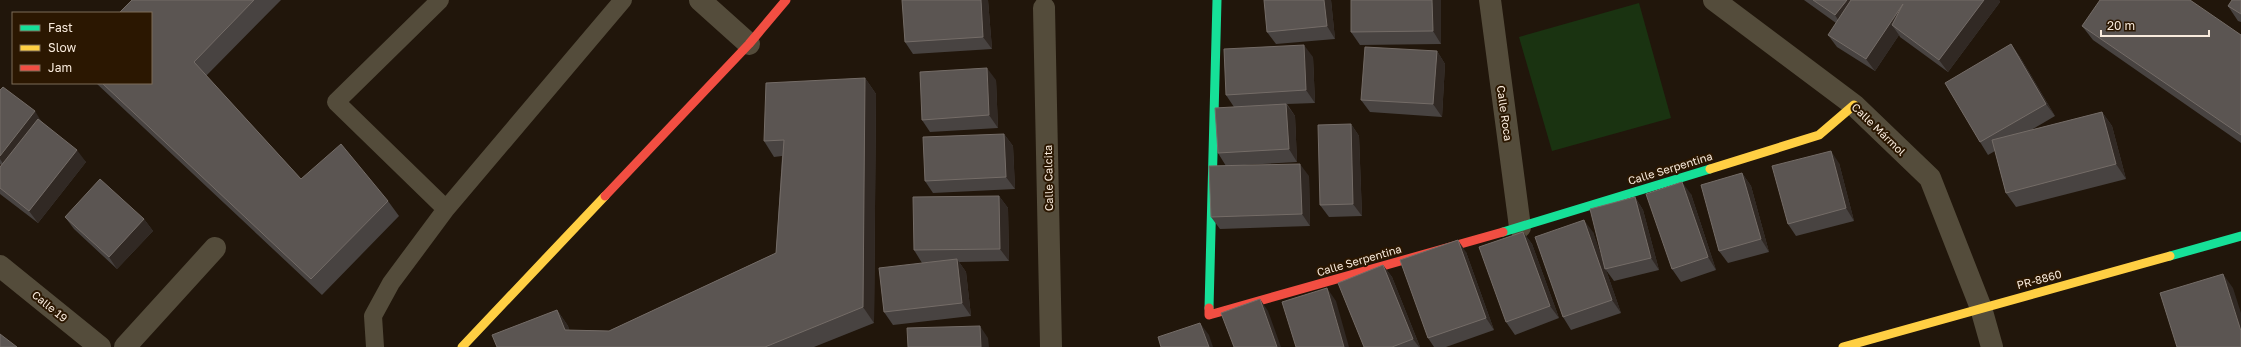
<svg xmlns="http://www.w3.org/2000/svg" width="2241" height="347" viewBox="0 0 2241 347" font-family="'Golos Text',sans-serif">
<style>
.pitch{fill:#1a3311}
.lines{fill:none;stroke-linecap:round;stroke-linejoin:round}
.lane{stroke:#544c3b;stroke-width:18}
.street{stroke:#544c3b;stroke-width:22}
.fast{stroke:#16e098;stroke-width:9}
.slow{stroke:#ffcf43;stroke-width:9}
.jam{stroke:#f24e42;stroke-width:9}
.wall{fill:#484341}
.shaded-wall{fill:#312924}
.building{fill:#5b5552;stroke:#746c67}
.labels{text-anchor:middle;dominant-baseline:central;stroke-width:4;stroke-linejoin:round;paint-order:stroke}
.street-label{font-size:11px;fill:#f9ebdd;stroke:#2b1701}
</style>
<rect width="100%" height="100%" fill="#21160b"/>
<path class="pitch" d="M1639,3L1671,118L1552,151L1519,37Z"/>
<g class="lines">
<path class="lane" d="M440,0L336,102L446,209
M375,347L373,316L391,283L446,209L623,0"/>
<path class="street" d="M700,0L749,44
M1490,0L1520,227
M1714,0L1854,105L1930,178L1981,308L1992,347
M1044,8L1051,347
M0,266L100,347
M125,347L215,248"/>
<path class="fast" d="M1503,232L1710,169
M2170,256L2241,236
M1209,308L1217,0"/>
<path class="slow" d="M1710,169L1819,135L1854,105
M462,347L605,196
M1843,347L2170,256"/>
<path class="jam" d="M605,196L749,44L786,0
M1209,308V315L1503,232"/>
</g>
<path class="wall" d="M132,0H281L206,76L301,179L388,201L399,216L322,295L96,83H151Z
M988,0L992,49L913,54L905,42Z
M1331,0L1335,39L1276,44L1267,32Z
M1441,0V44L1360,45L1351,32Z
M1804,0H1999L2000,2L1948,72L1900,37L1899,35L1875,71L1837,47L1828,35L1836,23Z
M2241,0V22L2238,21L2228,6Z
M2082,26L2241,35V143L2093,40Z
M2011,44L2020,57L2055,116L2031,130L2102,112L2112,126L2126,179L2016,207L2006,193L1995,151L1988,155L1980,142Z
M1437,51L1445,64L1442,117L1370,112L1361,100Z
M1313,57L1315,103L1287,104L1295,116L1297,162L1226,166L1218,153L1234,107L1226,95Z
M865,78L876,94L874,323L814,347H497L557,310L568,326L569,330L609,331L776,253L782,156L774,157L764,141Z
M996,80L998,128L930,132L922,120Z
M0,90L42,122L86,162L38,223L0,194V167L1,165L0,164Z
M1351,124L1359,136L1362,216L1329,217L1320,205Z
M1004,134L1013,146L1015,189L933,193L925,181Z
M1839,163L1854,221L1796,236L1788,224Z
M1742,173L1751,186L1769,252L1728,263L1719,251Z
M1309,176L1310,226L1220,229L1211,217Z
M1691,194L1716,270L1681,282L1672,269Z
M999,196L1008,208L1009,261L959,262L966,272L971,316L893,325L884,312L931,262L922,263L914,250Z
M1635,197L1643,210L1659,270L1614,281L1606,270L1621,313L1571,330L1563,317L1593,232L1604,265Z
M65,217L144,219L153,231L117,269L74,229Z
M1523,232L1532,244L1559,318L1515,335L1506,322Z
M1466,252L1494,330L1446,347H1434L1428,338Z
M1383,265L1392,277L1420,347H1364Z"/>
<path class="shaded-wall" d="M981,0H988L992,49L983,37Z
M1324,0H1331L1335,39L1327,26Z
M1432,0H1441V44L1433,31Z
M1847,0H1866L1843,28L1835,15Z
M1984,0H1999L2000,2L1948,72L1939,60Z
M1903,4L1892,25L1899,35L1875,71L1866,59Z
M2011,44L2020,57L2055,116L2046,104Z
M1304,45L1313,57L1315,103L1306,90Z
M1437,51L1445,64L1442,117L1433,104Z
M987,68L996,80L998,128L989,115Z
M865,78L876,94L874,323L863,307Z
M1286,104L1295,116L1297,162L1289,149Z
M35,111L43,124L7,170L0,159V156Z
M2102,112L2112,126L2126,179L2116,164Z
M1351,124L1359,136L1362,216L1353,204Z
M1004,134L1013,146L1015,189L1006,177Z
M77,150L86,162L38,223L29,211Z
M1831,151L1839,163L1854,221L1846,208Z
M1300,164L1309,176L1310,226L1302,214Z
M1742,173L1751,186L1769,252L1761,239Z
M1682,182L1691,194L1716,270L1708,257Z
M999,196L1008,208L1009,261L1000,249Z
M1635,197L1643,210L1659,270L1651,258Z
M144,219L153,231L117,269L109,257Z
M1584,220L1593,232L1621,313L1612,300Z
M1523,232L1532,244L1559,318L1550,306Z
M1458,240L1466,252L1494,330L1486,318Z
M957,259L966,272L971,316L962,303Z
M1383,265L1392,277L1420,347H1419L1413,339Z
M2223,274L2233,288L2241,313V331Z
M1327,288L1336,301L1349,347H1344Z
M1260,299L1268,311L1281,347H1277Z
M557,310L568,326L576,346L565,330Z
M1200,323L1209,335L1213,347H1209Z
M980,326L988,338L989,347H981Z"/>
<path class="building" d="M132,0H254L194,62L301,179L341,144L388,201L311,279L102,83H151V13H119Z
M902,0H981L983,37L905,42Z
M1264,0H1324L1327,26L1267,32Z
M1351,0H1432L1433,31L1351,32Z
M1813,0H1847L1835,15Z
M1851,0H1984L1939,60L1892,25L1903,4L1866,59L1828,35Z
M2100,0H2190L2241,35V135L2082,26Z
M2232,0H2241V14L2228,6Z
M2011,44L2046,104L1980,142L1945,83Z
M1304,45L1306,90L1226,95L1224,49Z
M1365,47L1437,51L1433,104L1361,100Z
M987,68L989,115L922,120L920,72Z
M865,78L863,307L765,347H497L492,335L557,310L565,330L609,331L776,253L784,140L764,141L766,83Z
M3,87L35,111L0,156V90Z
M1286,104L1289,149L1218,153L1215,108Z
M2102,112L2116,164L2006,193L1992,140Z
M38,119L77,150L29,211L0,188V167Z
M1351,124L1353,204L1320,205L1318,125Z
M1004,134L1006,177L925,181L923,137Z
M1831,151L1846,208L1788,224L1772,166Z
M1300,164L1302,214L1211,217L1209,166Z
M1742,173L1761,239L1719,251L1701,185Z
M100,179L144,219L109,257L65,217Z
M1682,182L1708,257L1672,269L1646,194Z
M999,196L1000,249L914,250L913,197Z
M1635,197L1651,258L1605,269L1590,209Z
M1584,220L1612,300L1563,317L1535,237Z
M1523,232L1550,306L1506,322L1479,247Z
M1458,240L1486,318L1428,338L1400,260Z
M957,259L962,303L884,312L879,268Z
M1383,265L1413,339L1392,347H1364L1338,283Z
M2223,274L2241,331V347H2177L2160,293Z
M1327,288L1344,347H1296L1282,302Z
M1260,299L1277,347H1234L1221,313Z
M1200,323L1209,347H1161L1158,337Z
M980,326L981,347H908L907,328Z
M0,334L17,347H0Z"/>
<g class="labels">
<g class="street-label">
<text transform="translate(1505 113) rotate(82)">Calle Roca</text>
<text transform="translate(1879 129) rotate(44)">Calle Mármol</text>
<text transform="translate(1670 168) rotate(-17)">Calle Serpentina</text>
<text transform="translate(1048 178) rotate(-91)">Calle Calcita</text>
<text transform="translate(1359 260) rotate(-16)">Calle Serpentina</text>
<text transform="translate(2039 279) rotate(-15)">PR-8860</text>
<text transform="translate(50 306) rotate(39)">Calle 19</text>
</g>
</g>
<rect x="12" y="12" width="140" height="72" fill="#2b1701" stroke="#7d6c59"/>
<rect x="20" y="25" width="20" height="6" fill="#16e098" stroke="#7d6c59"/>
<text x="48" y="32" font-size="12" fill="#f9ebdd">Fast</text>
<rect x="20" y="45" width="20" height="6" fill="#ffcf43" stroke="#7d6c59"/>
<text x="48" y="52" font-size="12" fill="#f9ebdd">Slow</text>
<rect x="20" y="65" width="20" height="6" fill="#f24e42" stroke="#7d6c59"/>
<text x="48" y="72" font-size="12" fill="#f9ebdd">Jam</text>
<path d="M2101 30v6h108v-6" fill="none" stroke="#f9ebdd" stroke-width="2"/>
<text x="2107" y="30" font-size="12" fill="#f9ebdd" stroke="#2b1701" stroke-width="3" paint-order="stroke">20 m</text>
</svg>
